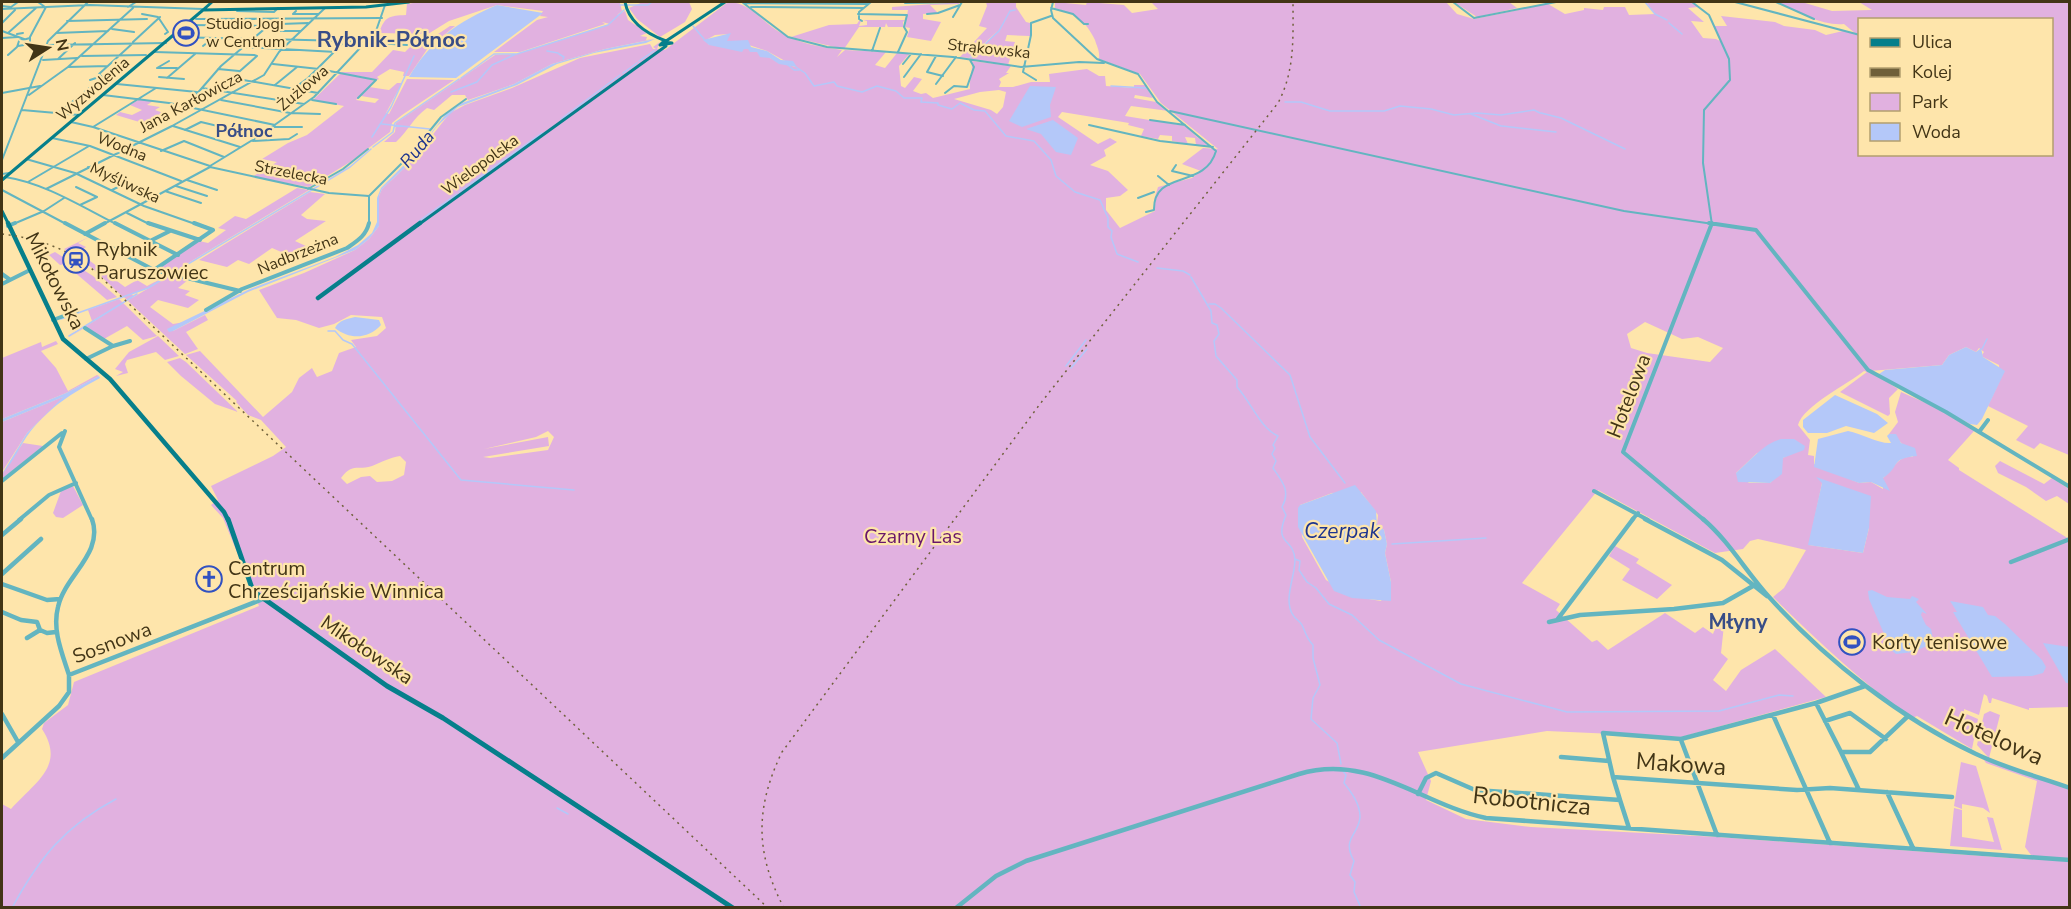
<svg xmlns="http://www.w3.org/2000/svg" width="2071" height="909" viewBox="0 0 2071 909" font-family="'Nunito Sans',sans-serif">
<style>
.green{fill:#e1b1e0;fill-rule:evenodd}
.water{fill:#b4c8f9}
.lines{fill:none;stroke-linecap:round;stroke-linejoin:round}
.stream{stroke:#b4c8f9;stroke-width:1.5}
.minor-far2{stroke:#63b5c0;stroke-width:2}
.minor-far1{stroke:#63b5c0;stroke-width:4}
.minor{stroke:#63b5c0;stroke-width:4.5}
.major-far2{stroke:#067f8b;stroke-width:3}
.major-far1{stroke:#067f8b;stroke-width:4.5}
.major{stroke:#067f8b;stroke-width:5}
.rail{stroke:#6f603a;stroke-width:1.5;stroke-dasharray:2 4.5;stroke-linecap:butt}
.labels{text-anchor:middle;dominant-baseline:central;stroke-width:4.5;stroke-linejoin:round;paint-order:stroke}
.far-poi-label{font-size:16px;fill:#423516;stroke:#fee5ab;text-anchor:start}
.far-street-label{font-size:16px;fill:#423516;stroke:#fee5ab}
.far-neighbourhood-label{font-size:18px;font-weight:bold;fill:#384d87;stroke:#fee5ab}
.far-water-label{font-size:18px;font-style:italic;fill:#1d348e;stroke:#fee5ab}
.poi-label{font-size:20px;fill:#423516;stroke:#fee5ab;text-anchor:start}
.street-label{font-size:20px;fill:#423516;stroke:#fee5ab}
.park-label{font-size:20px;fill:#69176a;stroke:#fee5ab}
.water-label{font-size:21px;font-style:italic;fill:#1d348e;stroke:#fee5ab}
.neighbourhood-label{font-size:21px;font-weight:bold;fill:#384d87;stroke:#fee5ab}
.far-district-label{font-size:22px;font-weight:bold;fill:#384d87;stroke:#fee5ab}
.near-street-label{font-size:24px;fill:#423516;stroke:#fee5ab}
</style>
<rect width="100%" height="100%" fill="#fee5ab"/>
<path class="green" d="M419,2H617L620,3L622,11L617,15L625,11L628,20L647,33L640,36L647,37L646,40L654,39L605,49L552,64L514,84L468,100L465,95H452L434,110L427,108C413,118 408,131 396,142H384L395,132L396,123L495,55L518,54L610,24L602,22L605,24L520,52H494L537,20L548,17L540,16L543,11L497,5L449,21L428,34L379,33C385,16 389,16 406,15L407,4Z
M643,2H689L692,9L685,22L660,37L637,19L629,8Z
M728,2C751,2 763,24 783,34C801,44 822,47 842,50L837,57L845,50L886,52L875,65L885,68L897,53H910L899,66L901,86L905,88L914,77L922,79L913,91L921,94L926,93L933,98L970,89C969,79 973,70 972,61L1011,66L1006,73H1009L999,79L1001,82L999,87H1013L1031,82H1050L1049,74L1087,69L1099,76H1105L1106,86L1134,88V85H1145L1153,98L1135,95L1134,98L1156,102L1169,111L1131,106L1125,116L1186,126L1197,137L1211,146L1196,145L1195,138L1185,137L1188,144L1172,141V136L1160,135L1158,139L1141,136L1144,129L1128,125L1129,123L1062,112L1058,117L1098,144L1110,138L1117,142L1104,150L1106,156L1090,165L1108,171L1128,190L1120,196L1106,198V210L1120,228L1155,211L1154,200L1158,187L1192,178L1201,171L1182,164L1203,148L1218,149L1161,103L1140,74L1099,59C1100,51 1097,47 1095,40C1086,21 1075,14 1055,8V2L1086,5L1087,2L1124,5L1132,13L1158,9L1152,3H1155L1150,2H1449H1446L1457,14L1474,19L1548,4L1565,14L1584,10V8L1603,10L1604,7H1625L1629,15L1655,14L1647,3L1691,2L1698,7L1688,8L1704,22L1691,21L1703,38L1716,39L1722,42L1714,26H1727L1721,16L1775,22L1784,26L1815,30L1826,35L1843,31L1856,34L1844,24C1823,26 1799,13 1778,2L1805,3L1832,11L1872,10L1859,2H2069V455L2040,443L2034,449L2016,440L2028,426L1988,406L2000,380L1999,365L1983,357L1982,355L1984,352L1979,348L1976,352L1966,347L1949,355L1942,365L1870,371L1898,389L1889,398L1890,414L1888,416L1840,392L1867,372L1864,371C1848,384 1803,406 1798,425L1810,440L1808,455L1814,456V464L1859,483L1871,482L1883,489V478C1894,470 1897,455 1913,457C1909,447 1899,444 1895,434H1889L1898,422L1895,412L1901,392L1935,407L1974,431L1948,460L1959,468V470L2069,539V707L2029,708V710L1992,698L1991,703H1989L1987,696L1984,694L1979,715L1964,709V713L1978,719L1972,749L1917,716L1912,718C1861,682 1817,640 1773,597L1784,588L1806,550L1758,539L1750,541L1743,549L1715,553L1598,490L1522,583L1560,604L1556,610L1592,642L1597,640L1608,650L1665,613L1695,633L1703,627L1713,634L1718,621L1724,625L1721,653L1728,659L1713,680L1726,691L1741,670L1775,649L1826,697L1681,737L1547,731L1418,752L1431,781L1426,800L1466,819L1531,827L1717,837L2024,859L2031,855L2025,847L2037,781L1986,763L1984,760L2069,789V907H2V804L11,809C35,782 66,766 42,729L44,723L68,705L74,682L259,606L223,518L211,505L218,500L211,486L273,456L286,447L261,420L248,415L236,402L237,401L186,355L200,351L263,417L292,392L299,378L312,368L317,377L332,371L339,353L356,347L351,340L377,336L386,328L382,317L351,315L334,324L319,328L296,320L277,318L259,290L304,273L355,250L369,239L379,226V196L382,189L411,162L450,113L465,105L512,88L580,58L650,44L653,49H656L653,47L660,42L657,49L665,50ZM1860,20H2052V154H1860ZM728,34L726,41L740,42L767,51L796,67C783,65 768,57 757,52C748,47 720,45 709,45L706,40L715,35ZM999,90L1006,92L1003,107L997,114L991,110L954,99L980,92ZM1645,322L1682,339L1698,337L1723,348L1710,362L1647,353L1631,348L1627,334ZM548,431L554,437L548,450L490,458L483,457L549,446L548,437L484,449L536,437ZM1805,446L1783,458L1777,476L1770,483H1749L1736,473L1757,453ZM400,456L406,462L404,475L392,481L377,482L370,476L361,477L347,484L341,478C353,462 357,471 372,466C382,462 389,458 400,456ZM1822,483L1869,528L1863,553L1809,545ZM1361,492L1378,515L1377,525L1384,530L1387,544L1385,553L1391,582L1381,601L1356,597L1326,580L1302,537L1300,505L1332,493Z
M960,2L959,4L930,5L938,13L923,14V19L941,22L931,41L907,37L910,28L905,27L908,10H892V7Z
M986,2L1016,3V7L1026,22L1030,23V36L1007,35L1005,41L1015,42L1008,65L970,59L997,31L969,58L960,57L987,28L979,26L987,6Z
M1454,2H1509L1517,8L1477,17Z
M863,20H905L903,22V27H888L886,23L885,27H859L844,49L791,37L829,25L857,24L859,21H861L859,26L867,25V21Z
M450,26H455L428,48L409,76H403L404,72L390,69L377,77L379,79L377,80L355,75L374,81L356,100L375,103L379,99L361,96L369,87L389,90L397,83H402L386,113L389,114L407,79L454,80L402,115L392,123L390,132L350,162L309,187L252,177L277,162L262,159L288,143L307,135L344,106L313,100L342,72H372L393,50L405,52L411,46H415L416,41L429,40Z
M140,99L153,101L147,105L160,107L155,110L169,115L146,124L116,115L120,112L132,115L142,110L130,105Z
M297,188L309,190L170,274L157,270L199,241L208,243L226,230L218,228L235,216L246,219Z
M310,192L325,194L301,215L307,219L326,221L295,241L308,247L293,257L272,248L249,264L238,260L227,267L199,260Z
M89,237L78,243L86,247L78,252L125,287L137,280L147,286L168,275L148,288L131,294L133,295L132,298L169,276L188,280L178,288L190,291L185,295L199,300L188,308L158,300L150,307L173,324L185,322L167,330L173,331L205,315L208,320L186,332L198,349L185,354L128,301L130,299L127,300L124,297L128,295L123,297L91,267L64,249Z
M55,252L93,276L117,297L107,300L65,264L60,265L49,255L40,259Z
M119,299L157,336L143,340L127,326L104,339L86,327L68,338L121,304L92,321L88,310Z
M158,336L179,356L165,360L156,352L127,360L125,364L128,373L116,376L123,372L115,369L129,352Z
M56,341L58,344L41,351L56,368L68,391L97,375L99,376L66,393L2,419V358L41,342L42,347Z
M180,358L186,362L238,412L215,404L181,376L167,362Z
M65,396L27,433L2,472V422Z
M23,443L43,446L2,479V474Z
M2000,461L2044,484L2052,478L2069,489V504L2057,496L2046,501L2026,487L1998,473L1995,466Z
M73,486L83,505L63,518L56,517L53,513L61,491Z
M1615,546L1639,559L1636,563L1672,585L1657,599L1622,580L1630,569L1609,556Z
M1990,711L2000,715L1989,758L1977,745L1984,714Z
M1961,762L1976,766L1990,813L1983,808L1962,804V809L1954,806Z
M1954,808L1962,810V837L1994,842L1987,817L1993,818L2002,850L1950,846Z"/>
<path class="water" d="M497,5L543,13L456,78L409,77C430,41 459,21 497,5Z
M731,33L727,41L748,40L751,47L767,51L781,60L793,61L797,67L779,64L770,58L760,57L757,52H750L748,49H744L742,52L709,45L703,40Z
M655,39L646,43L594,53L557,64L517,85L458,107L437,126L411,162L382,189L379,196V226L369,239L355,250L248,292L173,331L169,332L167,329L250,289L335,257L358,245L372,233L377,222V198L381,188L411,158L446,114L462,103L514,84L552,64L605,49Z
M1030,86L1056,87L1050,105L1051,117L1022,127L1009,121Z
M1053,120L1078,138L1071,155L1056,152L1041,134L1026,129Z
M355,317L379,320L381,325C368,339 350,340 335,328C339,320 347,319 355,317Z
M1966,347L1976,352L1981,348L1983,357L2005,371L1982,419L1977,425L1970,424L1879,374L1885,370L1942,365L1949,355Z
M99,376L100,378C71,394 52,405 30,432C20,445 14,462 2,474L27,433L63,397L2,422V419L66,393Z
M1835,395L1877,414L1888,423L1874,433L1846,426L1827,433H1808L1803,427V420Z
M1848,431C1862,434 1879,444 1891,443L1887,436L1889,434H1896L1901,443L1915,448L1917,456C1889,459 1902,465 1883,478L1890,491L1871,482L1859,483L1814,467L1818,439Z
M1781,439H1794L1805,446L1804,450L1783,458L1782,474L1770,483L1738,482L1736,473C1750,461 1763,444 1781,439Z
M1816,477L1871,496L1869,528L1863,553L1808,545L1822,483Z
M1355,485L1376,511L1377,525L1384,530L1387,544L1385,553L1391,582V601L1352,598L1334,591L1298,527V508L1300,505Z
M1872,590L1887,597L1910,599L1912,596L1919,599L1916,602L1927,614L1922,612L1921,615L1926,625L1931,629L1934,643L1913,652L1896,654L1891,650L1869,599L1868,591Z
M1950,601L1983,607L1988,615L1995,616L2005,624L2042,660L2046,667L2043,673L2032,676L1992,677L1953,612H1957Z
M2043,643L2069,647V683H2066Z"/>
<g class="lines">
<path class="stream" d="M1645,2L1655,14L1667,20
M620,5H648L652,2
M1669,23L1682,34
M693,26L704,39
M547,51L558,53
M559,54L564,57L563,59
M970,58L999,31L1010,11L1015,10
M639,61L654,51
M788,65L794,70H799
M796,67L805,73L814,86L834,82L837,86L862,92L877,86L896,91L904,98H922L921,102L938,103V105L952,109L960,103L974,110L985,111L1006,136L1034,141L1051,160L1056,176L1075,192L1100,200L1108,218V227L1112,231L1111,237L1117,254L1138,262
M623,73L637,63
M461,78L494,54H517L608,25L624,10
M1111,86L1146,88
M451,92L477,82L492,65L516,54
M1285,102H1301L1330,111H1384L1400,106L1431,109L1454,115L1477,113L1501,115L1534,110L1540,113
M1541,113L1561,118L1625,149
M1471,114L1501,126
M561,119L620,75
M382,124L430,129
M1502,126L1556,132
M372,137L391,107L414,56
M373,147L393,132L395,123L459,79
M459,192L542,133
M419,221L457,194
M1157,268L1183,271L1190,275
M1191,277L1211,311L1212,323L1217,325L1219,334L1214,341L1216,356L1237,380V387C1251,402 1260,428 1278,436L1273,445L1275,448L1272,454L1276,461L1273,468C1282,481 1291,491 1282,507L1286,515C1273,546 1294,537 1295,560C1295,577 1283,600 1293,615C1295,619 1300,621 1302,625C1306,633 1306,638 1313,645V658L1320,685L1313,698L1311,719L1337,743L1341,764
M327,289L334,284
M1209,304H1215L1221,308L1290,375L1310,437L1345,483
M61,319L148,288L350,167L371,149
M328,331H335L343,340L352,344L461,480L574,490
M69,336L137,294
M1982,349L1987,339
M1066,366L1086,340
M1071,368L1087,349
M1392,544L1486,538
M1295,559L1300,561L1299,570L1307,582L1316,588L1329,604L1352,615L1379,640L1461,684L1567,712L1719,711L1779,695L1793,696
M1343,771L1346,775L1344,783C1352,793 1360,804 1360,817C1359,835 1341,838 1354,861L1350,875L1355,882L1354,892L1361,908
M557,808L568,814
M12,908C39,858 65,826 116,799"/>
<path class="minor-far2" d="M38,2L45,7
M742,2L788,37L827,47L953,57L1021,67L1079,62L1104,63
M1053,2L1051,10L1053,18L1097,59L1138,74L1157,102L1216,151C1205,190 1153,169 1154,210L1146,212
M1453,2L1474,18L1556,2
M1692,2L1709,15L1729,59L1730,80L1704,110L1703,163L1712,225
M1735,2L1860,35
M1776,2L1814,19
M745,3L868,4
M905,3L959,2
M2,6L11,7L18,2
M128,7L136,2
M751,7L864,8
M1051,8L1073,14L1084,24H1088
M2,9L90,5L203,9
M240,9L237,11L274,12L278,8
M296,11L293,14H318
M142,14L158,17L168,32L165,34
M858,14L907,15L904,27L907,32L898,52
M927,14L938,13L960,5
M953,17L962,2
M196,19L382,18
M67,21L147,19
M862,21L859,19V12L871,2
M2,23L15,10
M188,25L266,26
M112,29L134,32
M2,31L24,39
M300,31H273L281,24L308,23
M8,33L36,8
M56,33L108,31
M17,34L23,33
M173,37L346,41L407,45
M2,38L18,37
M133,42L160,17
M46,45L166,43
M18,46L30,44
M203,46L213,38
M33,47L30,44V37L46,7
M243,47L336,52
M872,51L880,28
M155,52L254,55L257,56L232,78L318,93
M8,55L17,47L19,41L30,38
M82,56L146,55
M936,56L927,72L943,76
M58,59L75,43
M43,60L77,58
M169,61L157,68H177
M273,64L319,69L376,80L358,98
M903,64L911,54
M68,67L108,66
M218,69L239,71
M102,77L99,74L133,43
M159,77L184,79
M904,77L921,54
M167,78L195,54
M90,80L99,77
M1036,80L1023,72L1031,35V23L1051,16
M117,84L197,92
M936,84L956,57
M275,85L297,67
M202,88L304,104
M293,89L308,78L345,41
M2,93L40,86
M945,93L954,86L967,87L974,67L970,60
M29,95L68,67L133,8
M103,95L169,103L275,125
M195,96L221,66L275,20
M221,100L290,113L320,114
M312,100L336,104
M22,110L79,115
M1170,111L1624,211L1720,225
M57,114L103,77L114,75
M1150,120L1185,125
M71,122L93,127L210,166L259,136L314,97L376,31L385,5
M1089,125L1160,141L1213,147
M173,126L240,147
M93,127L156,88
M274,127H302
M185,130L201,122L259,136
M52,138L90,146L181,181
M253,141L289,139L297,134
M161,151L184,141L224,157
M26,159L75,173L144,206L198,225
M2,160L48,41L88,2
M1176,165L1172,171L1193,176
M88,167L108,173L154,197
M2,174L9,173
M1158,176L1169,185
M5,177C45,183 82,207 118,225
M187,180L217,190
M28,182L89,146
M176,186L207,196
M76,187L97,197L80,205
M46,189L172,126L264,75L279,52L325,8
M308,189L343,169L368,149
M2,190L68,225
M112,190L126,183
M165,191L201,203
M1138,198L1154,192
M127,213L151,225
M11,225L44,211L64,198
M102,225L210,167L329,193L369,196
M369,225V196L410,155L441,117L466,99"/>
<path class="minor-far1" d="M65,223L154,270L240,291
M115,223L178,255
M148,223L200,240
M194,223L213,230
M1709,223L1756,230L1868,370L1946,412L2070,487
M8,226L15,223
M85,234L105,223
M150,241L170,231
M154,270L213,230
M2,274L9,279
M2,284L30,270
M206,310L242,289L347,248C357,241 366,236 369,223
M53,320L77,311
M85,328L113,346L86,359
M113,346L130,341
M65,431L59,447L92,520
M1979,432L1988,420
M2,481L62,433
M1594,491L1648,520
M19,520L49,495L76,483
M1632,520L1638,513
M1704,520L1623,452L1712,223"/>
<path class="minor" d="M92,519C104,554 65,575 58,607C52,630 62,653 69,675L263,599
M1645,519L1722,560L1767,596
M1703,519C1730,542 1746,572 1770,598C1827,661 1900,718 1976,754C2005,768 2039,777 2070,788
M2,535L21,519
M2011,562L2070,539
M2,574L41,539
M2,584L47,600L60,599
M2,612L21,620L37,622L40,630
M1557,620L1633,519
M1549,622L1580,615L1674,609L1723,603L1753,586
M27,638L40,630L47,633L56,632
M1816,703L1865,686
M2,714L18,742
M1773,715L1830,843
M1825,721L1850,713L1886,739
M1681,740L1717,835
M1841,752L1859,790
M1561,757L1609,761
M2,758L59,706L69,692V675
M1613,777L1603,733L1681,739L1816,703L1841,752H1870L1907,717
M1887,792L1913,848
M1418,794L1426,778L1436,773L1475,790L1620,800L1613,777L1797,790L1830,788L1952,797
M1620,800L1629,828
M956,908L996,876L1026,861L1299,774C1370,753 1420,804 1486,818L2070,860"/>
<path class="major-far2" d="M625,2C629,23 647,34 666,41L725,2
M203,10L366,7L409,2
M203,10L212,2
M663,42L672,43L660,45Z
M2,180L203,10
M2,211L9,225
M418,225L666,46"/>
<path class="major-far1" d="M8,223L63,339L110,379L224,512L228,520
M318,298L420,223"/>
<path class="major" d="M228,519L253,591L387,686L443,718L733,908"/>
<path class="rail" d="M2,234C35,238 64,247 90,267L768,908
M784,908C755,853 755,808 782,752L1040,404L1278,103C1295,71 1293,38 1293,2"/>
</g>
<defs>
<g id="stadium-ring" transform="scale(1.35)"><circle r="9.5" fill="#fee5ab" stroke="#3151c1" stroke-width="1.5"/><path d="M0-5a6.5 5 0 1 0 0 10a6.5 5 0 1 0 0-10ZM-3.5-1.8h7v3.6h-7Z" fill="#3151c1"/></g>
<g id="station-ring" transform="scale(1.35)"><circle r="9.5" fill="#fee5ab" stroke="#3151c1" stroke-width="1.5"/><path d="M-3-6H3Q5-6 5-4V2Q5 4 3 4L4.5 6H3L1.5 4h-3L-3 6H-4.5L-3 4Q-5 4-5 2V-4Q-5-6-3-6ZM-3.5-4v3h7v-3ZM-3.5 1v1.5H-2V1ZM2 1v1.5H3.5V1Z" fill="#3151c1"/></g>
<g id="church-ring" transform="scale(1.35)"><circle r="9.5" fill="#fee5ab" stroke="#3151c1" stroke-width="1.5"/><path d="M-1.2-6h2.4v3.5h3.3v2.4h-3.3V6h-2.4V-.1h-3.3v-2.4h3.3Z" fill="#3151c1"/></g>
</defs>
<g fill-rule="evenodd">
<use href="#stadium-ring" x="186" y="33"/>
<use href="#station-ring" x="76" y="260"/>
<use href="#church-ring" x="209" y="579"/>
<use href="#stadium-ring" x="1852" y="642"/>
</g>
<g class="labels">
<g class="far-poi-label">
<text x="206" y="24">Studio Jogi<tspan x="206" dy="18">w Centrum</tspan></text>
</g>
<g class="far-street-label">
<text transform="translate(989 49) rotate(6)">Strąkowska</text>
<text transform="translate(303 88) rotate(-40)">Żużlowa</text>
<text transform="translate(93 89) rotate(-40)">Wyzwolenia</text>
<text transform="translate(191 102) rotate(-28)">Jana Karłowicza</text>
<text transform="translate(122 147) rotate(22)">Wodna</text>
<text transform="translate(480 165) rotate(-36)">Wielopolska</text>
<text transform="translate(291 173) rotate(11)">Strzelecka</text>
<text transform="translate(125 183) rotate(25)">Myśliwska</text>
<text transform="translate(298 254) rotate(-22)">Nadbrzeżna</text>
</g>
<g class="far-neighbourhood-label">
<text x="244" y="131">Północ</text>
</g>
<g class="far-water-label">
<text transform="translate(417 149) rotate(-50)">Ruda</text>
</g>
<g class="poi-label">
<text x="96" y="249">Rybnik<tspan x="96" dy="23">Paruszowiec</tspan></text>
<text x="228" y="568">Centrum<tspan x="228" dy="23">Chrześcijańskie Winnica</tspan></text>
<text x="1872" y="642">Korty tenisowe</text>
</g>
<g class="street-label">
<text transform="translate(55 281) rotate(63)">Mikołowska</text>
<text transform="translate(1629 396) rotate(-69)">Hotelowa</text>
<text transform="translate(112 643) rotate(-21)">Sosnowa</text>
<text transform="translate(367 650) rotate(34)">Mikołowska</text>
</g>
<g class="park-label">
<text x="913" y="536">Czarny Las</text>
</g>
<g class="water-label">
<text x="1342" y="531">Czerpak</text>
</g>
<g class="neighbourhood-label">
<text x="1738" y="622">Młyny</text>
</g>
<g class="far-district-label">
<text x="391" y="40">Rybnik-Północ</text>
</g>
<g class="near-street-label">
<text transform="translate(1994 737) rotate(24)">Hotelowa</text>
<text transform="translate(1681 764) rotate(4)">Makowa</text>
<text transform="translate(1532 801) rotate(6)">Robotnicza</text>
</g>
</g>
<rect width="2071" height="909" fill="none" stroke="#423516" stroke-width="6"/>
<rect x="1858" y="18" width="195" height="138" fill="#fee5ab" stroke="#b39f6f" stroke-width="1.5"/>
<rect x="1870" y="38" width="30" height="9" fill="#067f8b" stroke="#b39f6f" stroke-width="1.5"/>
<text x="1912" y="48" font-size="18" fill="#423516">Ulica</text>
<rect x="1870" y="68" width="30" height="9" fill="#6f603a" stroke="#b39f6f" stroke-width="1.5"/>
<text x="1912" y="78" font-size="18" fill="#423516">Kolej</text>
<rect x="1870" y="93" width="30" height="18" fill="#e1b1e0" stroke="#b39f6f" stroke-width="1.5"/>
<text x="1912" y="108" font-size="18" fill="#423516">Park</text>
<rect x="1870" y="123" width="30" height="18" fill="#b4c8f9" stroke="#b39f6f" stroke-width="1.5"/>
<text x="1912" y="138" font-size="18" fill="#423516">Woda</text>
<g transform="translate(48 48) rotate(78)" stroke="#fee5ab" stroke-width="4.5" paint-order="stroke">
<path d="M0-4.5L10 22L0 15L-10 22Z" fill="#423516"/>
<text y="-9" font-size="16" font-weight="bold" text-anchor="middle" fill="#423516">N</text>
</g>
</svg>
